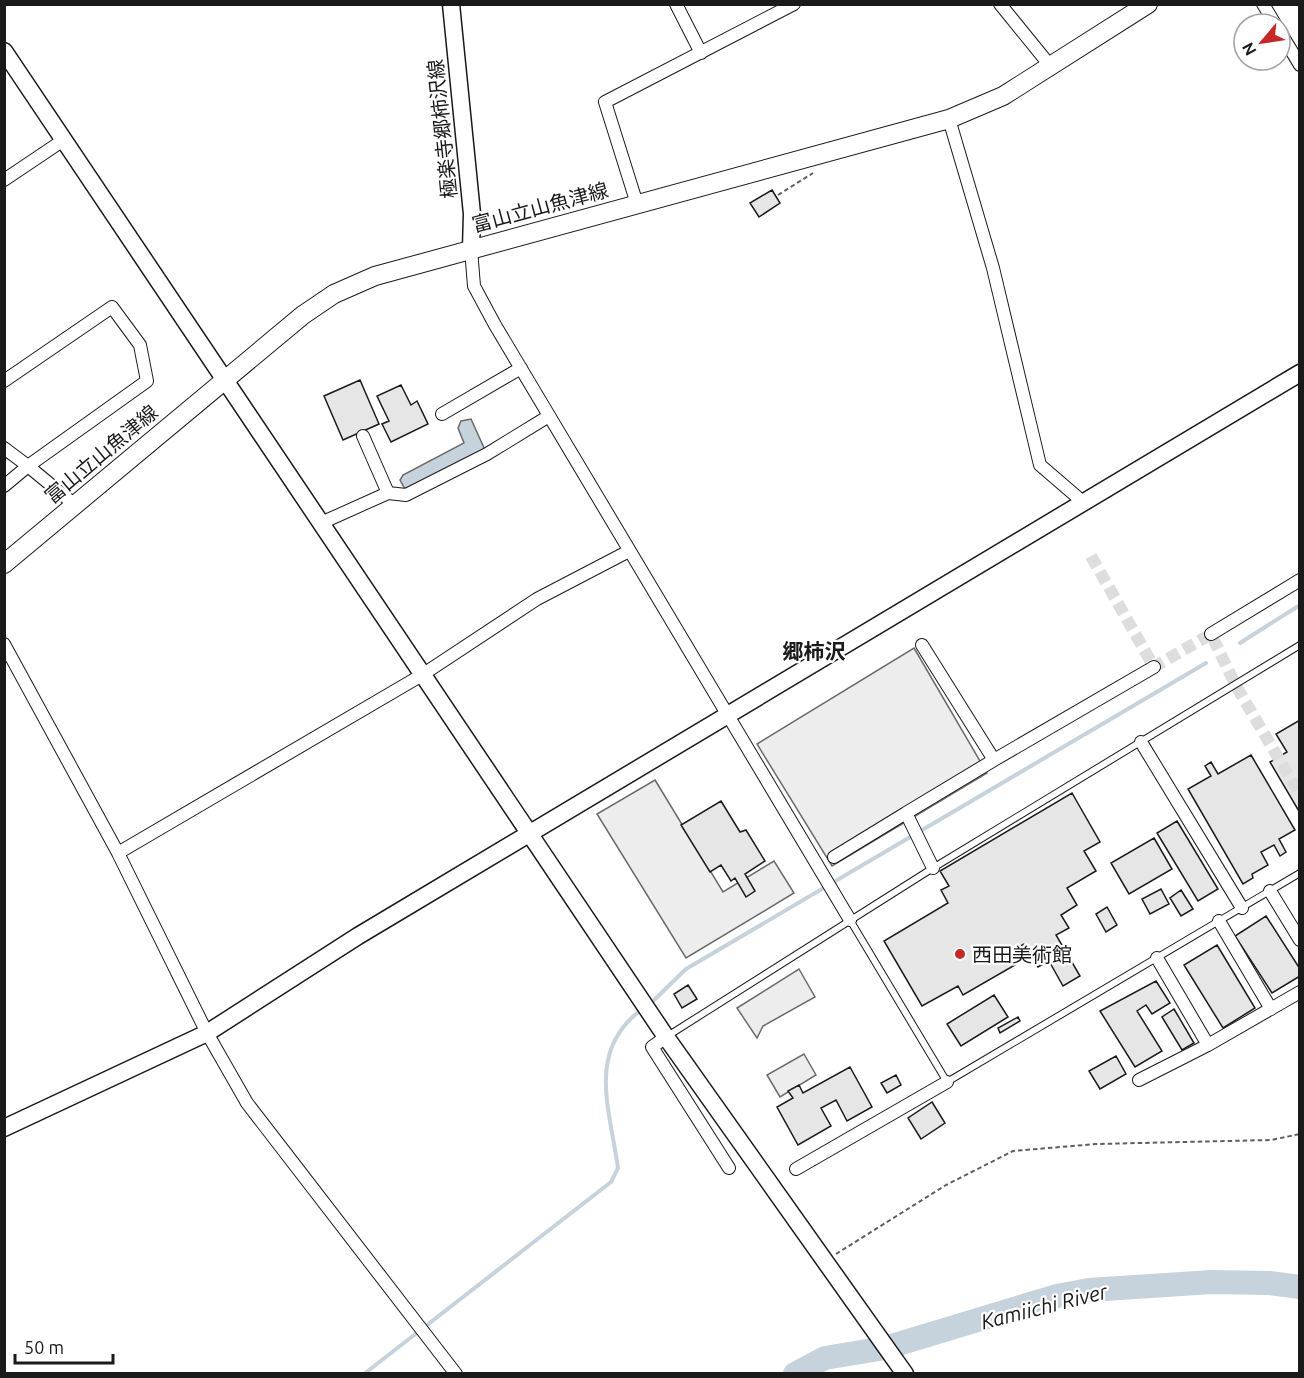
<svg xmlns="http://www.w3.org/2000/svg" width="1304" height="1378" viewBox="0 0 1304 1378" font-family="Ubuntu,'Noto Sans JP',sans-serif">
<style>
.parking{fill:#ededed;stroke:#6a6a6a;stroke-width:1.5}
.water{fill:#c6d2dc;stroke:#6a6a6a;stroke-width:1.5}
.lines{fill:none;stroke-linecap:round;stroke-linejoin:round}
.stream{stroke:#c6d2dc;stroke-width:4}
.river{stroke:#c6d2dc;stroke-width:24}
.building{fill:#e6e6e6;stroke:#1a1a1a;stroke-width:1.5}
.street-tunnel{stroke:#ddd;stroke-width:12;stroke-dasharray:12 6;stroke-linecap:butt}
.lane-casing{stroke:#1a1a1a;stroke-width:8}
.street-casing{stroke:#1a1a1a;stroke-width:14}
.secondary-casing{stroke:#1a1a1a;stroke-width:19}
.primary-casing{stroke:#1a1a1a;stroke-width:20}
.path{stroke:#5f5f5f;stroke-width:2;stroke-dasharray:4.5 3;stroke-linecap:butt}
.lane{stroke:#fff;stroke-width:6}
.street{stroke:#fff;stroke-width:12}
.secondary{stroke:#fff;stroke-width:16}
.primary{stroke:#fff;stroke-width:18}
.poi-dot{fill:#c62828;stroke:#fff;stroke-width:2}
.labels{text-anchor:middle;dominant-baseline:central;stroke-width:4.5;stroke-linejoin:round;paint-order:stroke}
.street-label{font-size:20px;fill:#1a1a1a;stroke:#fff}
.poi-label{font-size:20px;fill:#1a1a1a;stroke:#fff;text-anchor:start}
.neighbourhood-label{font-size:21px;font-weight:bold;fill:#1a1a1a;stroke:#fff}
.water-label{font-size:21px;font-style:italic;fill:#1a1a1a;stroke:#fff}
</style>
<rect width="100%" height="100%" fill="#fff"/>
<path class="parking" d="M914,648L987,773L832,866L757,744Z
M655,780L723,892L774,861L794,893L686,958L597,814Z
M799,969L815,997L763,1026L757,1038L737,1008Z
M804,1054L816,1075L780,1097L767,1075Z"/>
<path class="water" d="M471,419L485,450L405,489L400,480L403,475L464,443L458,428L461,421Z"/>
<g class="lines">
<path class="stream" d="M1240,643L1300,605
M650,1004L686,969L1206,663
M364,1374L611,1182L618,1168C610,1110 586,1051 641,1010"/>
<path class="river" d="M795,1374L825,1358L885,1348L1057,1296L1089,1290L1212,1282L1269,1283L1300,1287"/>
</g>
<path class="building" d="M772,190L780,203L759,217L750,203Z
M360,380L379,424L343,440L324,396Z
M401,385L411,405L417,401L428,424L391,442L382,424L389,421L377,396Z
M1300,720V813L1270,762L1287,752L1276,734Z
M1251,755L1295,830L1279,839L1286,852L1280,856L1274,845L1261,852L1268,865L1252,874L1253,878L1243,884L1188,789L1211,776L1205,766L1211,762L1218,774Z
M1072,793L1100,842L1084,851L1096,871L1067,888L1077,905L1061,915L1069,928L1056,935L1080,976L1063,986L1049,961L1038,967L1024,944L1008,953L1015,965L963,995L958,986L922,1006L884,941L948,903L941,890L949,886L940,871Z
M721,801L740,832L746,830L765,861L745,874L755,891L746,897L735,878L731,881L721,865L710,872L681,825Z
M1177,821L1218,889L1198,901L1157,833Z
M1154,838L1172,869L1129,894L1111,863Z
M1161,889L1169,904L1150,914L1142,899Z
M1181,890L1193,909L1181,916L1170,898Z
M1107,907L1117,925L1106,932L1096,914Z
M1266,916L1300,969V976L1272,993L1235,936Z
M1217,945L1255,1008L1223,1028L1184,965Z
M1156,981L1170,1003L1152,1014L1146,1005L1137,1011L1162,1051L1135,1067L1100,1011Z
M688,985L697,999L682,1008L674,994Z
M994,995L1008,1017L961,1046L947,1024Z
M1174,1009L1194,1043L1182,1050L1162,1017Z
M1018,1017L1020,1021L1000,1033L998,1028Z
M1116,1056L1126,1074L1100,1089L1089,1071Z
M850,1067L872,1107L847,1121L836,1100L821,1108L831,1126L798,1145L777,1107L793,1098L788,1091L799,1085L803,1093Z
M896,1075L901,1085L887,1093L881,1083Z
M932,1102L945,1123L921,1139L908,1118Z"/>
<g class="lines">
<path class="street-tunnel" d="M1091,556L1154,667L1211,634L1235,684L1300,795"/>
<g class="lane-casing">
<path id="lane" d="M850,920L947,1082L1300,873
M666,1037L933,868L1300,645"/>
</g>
<g class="street-casing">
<path id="street" d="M676,4L701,53
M1000,4L1052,68
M1263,4L1275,24
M1280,32L1300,65
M949,119L993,268L1040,465L1083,502
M4,180L65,139
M637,204L605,102L794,4
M471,249L474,286L495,325L850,920
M4,381L112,307L140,345L147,381L28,466L4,448
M442,414L521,368
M363,436L388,493
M4,486L28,466L75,505
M321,523L388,493L406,495L487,454L549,416
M1211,634L1300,580
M4,644L118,853L207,1033L247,1103L456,1374
M1141,742L1242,908
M994,760L1154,667
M906,813L994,760L922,645
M118,853L422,675L537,599L629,551
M834,857L906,813L933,868
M1270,891L1300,940
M1219,921L1271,1009
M666,1037L652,1047L729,1168
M1208,1045L1300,992
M1139,1080L1208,1045L1157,958
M796,1169L947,1082"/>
</g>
<g class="secondary-casing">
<path id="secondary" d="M451,4L472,214L471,249
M4,51L666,1037L905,1374
M4,1128L207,1033L358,936L1300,373"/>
</g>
<g class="primary-casing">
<path id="primary" d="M4,564L303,315L334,294L375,276L949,119L1003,96L1148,4"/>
</g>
<path class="path" d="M778,195L813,173
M836,1254L946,1185L1013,1151L1096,1144L1271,1140L1300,1134"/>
<use href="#lane" class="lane"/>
<use href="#street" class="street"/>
<use href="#secondary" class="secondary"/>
<use href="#primary" class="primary"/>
</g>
<circle class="poi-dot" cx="960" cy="954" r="6"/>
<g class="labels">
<g class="street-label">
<text transform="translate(442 129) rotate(-96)">極楽寺郷柿沢線</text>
<text transform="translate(540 207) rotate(-15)">富山立山魚津線</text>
<text transform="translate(101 454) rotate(-40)">富山立山魚津線</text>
</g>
<g class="poi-label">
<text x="972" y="954">西田美術館</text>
</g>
<g class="neighbourhood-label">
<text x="814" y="651">郷柿沢</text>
</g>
<g class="water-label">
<text transform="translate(1044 1306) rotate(-14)">Kamiichi River</text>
</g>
</g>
<rect width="1304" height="1378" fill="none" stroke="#1a1a1a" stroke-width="12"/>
<g transform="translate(1262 42) rotate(241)"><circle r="28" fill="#ffffff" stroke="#a3a3a3" stroke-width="1.5"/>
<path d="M0-4.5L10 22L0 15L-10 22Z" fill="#c62828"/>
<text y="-9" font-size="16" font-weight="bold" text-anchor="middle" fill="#1a1a1a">N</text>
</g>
<path d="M15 1354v9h98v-9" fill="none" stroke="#1a1a1a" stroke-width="3"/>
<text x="24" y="1354" font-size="18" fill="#1a1a1a" stroke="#ffffff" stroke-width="4.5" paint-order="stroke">50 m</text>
</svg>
